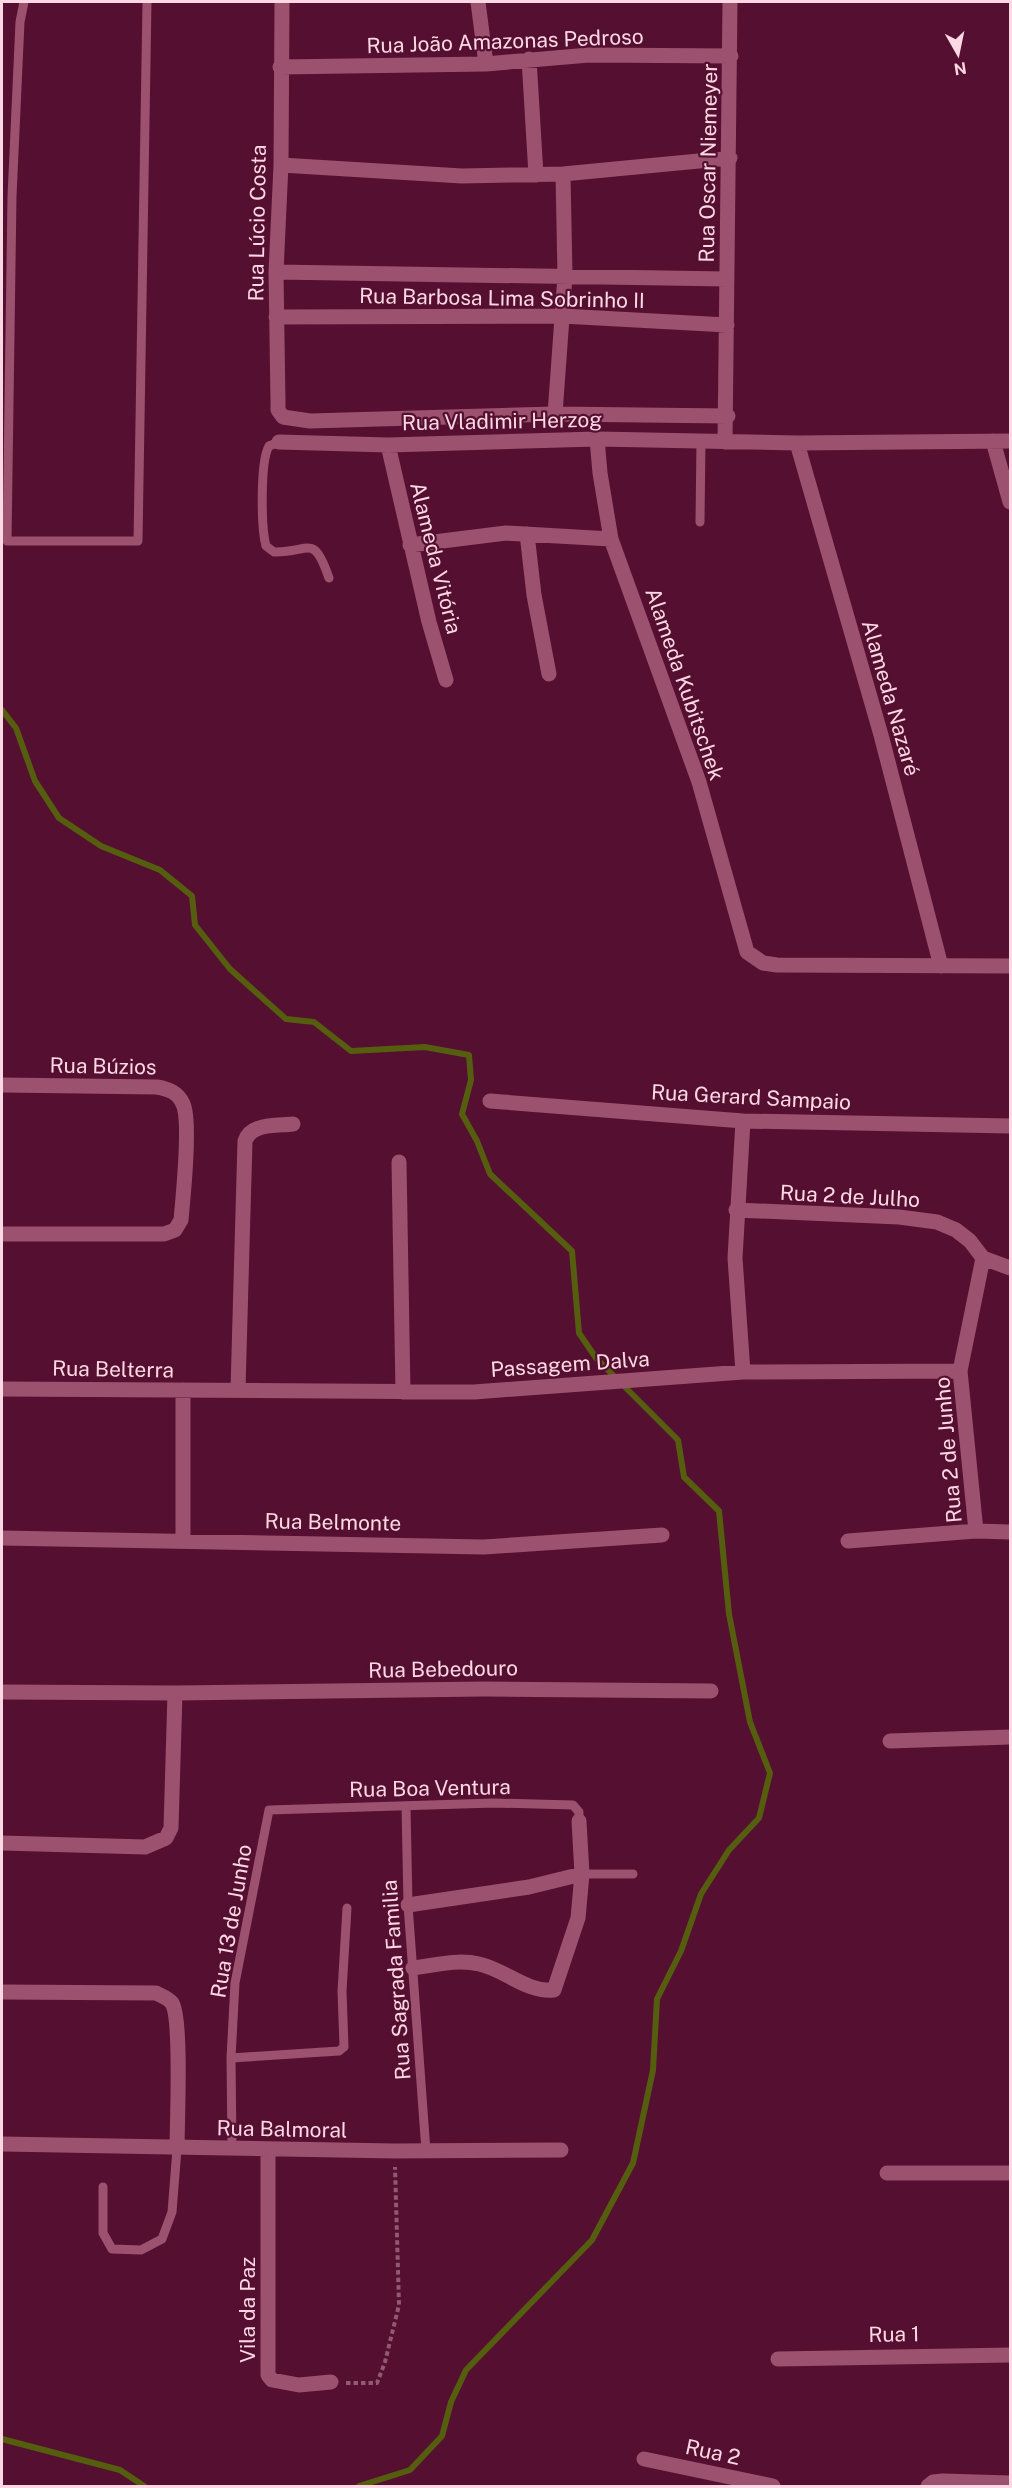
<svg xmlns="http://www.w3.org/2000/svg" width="1012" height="2488" viewBox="0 0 1012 2488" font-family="'Public Sans',sans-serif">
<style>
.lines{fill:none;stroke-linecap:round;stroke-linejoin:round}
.stream{stroke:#555e0f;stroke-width:6}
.path{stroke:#925972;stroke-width:4;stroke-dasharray:4.5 3;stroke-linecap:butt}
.lane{stroke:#9c516e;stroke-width:9}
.street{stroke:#9c516e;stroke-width:15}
.labels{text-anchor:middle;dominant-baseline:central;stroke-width:4.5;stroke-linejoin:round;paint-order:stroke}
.street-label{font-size:21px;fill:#fbd8e3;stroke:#550f30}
</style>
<rect width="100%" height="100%" fill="#550f30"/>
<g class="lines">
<path class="stream" d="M2,710L16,728L35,781L59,818L101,846L160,870L192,896L195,925L230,969L286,1019L314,1022L351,1051L425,1047L469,1055L471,1080L462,1114L477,1141L490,1174L572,1251L579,1333L596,1358L678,1440L684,1477L719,1511L729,1614L750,1722L770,1773L759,1818L729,1850L701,1894L681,1951L657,1999L653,2070L633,2163L592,2240L466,2370L451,2402L442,2436L410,2470L359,2486
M2,2439L120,2470L144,2486"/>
<path class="path" d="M346,2383H377L385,2362L399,2305L395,2167"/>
<path class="lane" d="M24,2L20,22L12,196L7,541H138L147,2
M279,442L269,446C260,461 261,528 266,546L274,552C310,553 313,532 329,578
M700,522L701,441
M406,1806L408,1905L426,2151
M582,1874H633
M231,2058L339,2051L344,2047L342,1991L347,1908
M232,2148L231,2058L235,1983L269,1810L494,1803L573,1805L579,1812V1821
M103,2187V2233L112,2249L141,2250L162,2239L172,2212L177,2149"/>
<path class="street" d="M282,2L281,165L276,272L278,402V410L283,417L310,421L555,414L728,416
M478,2L486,64
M529,59L536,175
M280,67L486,64L589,55L731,56
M281,165L462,176L563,174L730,158
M276,272L727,279
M276,317L562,316L727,325
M555,414L565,276L563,174
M597,439L600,473L611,539L699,782L747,952L763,963L777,965L1010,966
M993,441L1010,502
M279,442L388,445L597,439L797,443L1010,441
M725,442L730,2
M797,443L881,735L941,966
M388,445L429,622L446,680
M527,534L534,595L549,674
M410,545L506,533L611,539
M2,1085L157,1087C168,1089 178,1092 183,1104C191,1121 183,1198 181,1220L175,1230L164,1234H2
M490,1101L743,1121L1010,1126
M399,1162L403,1392
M736,1210L899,1217L937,1222L956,1230L970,1241L983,1258
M983,1258L1010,1268
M743,1372L735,1258L743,1121
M2,1389L474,1392L743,1372L960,1371
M238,1389L245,1141C251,1123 276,1126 293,1124
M976,1531L960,1371L983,1258
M2,1538L484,1547L662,1535
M183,1540V1390
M848,1541L976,1531L1010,1532
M2,1692L175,1693L171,1828L166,1838L145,1847L2,1843
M175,1693L484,1689L711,1691
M890,1741L1010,1737
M408,1905L529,1887L582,1874
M413,1968C435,1965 458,1959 479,1964C504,1969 527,1993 554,1990L578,1918L582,1874L579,1821
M2,1992L156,1993C162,1996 168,1998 172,2003C182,2019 177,2124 177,2149
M2,2144L395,2151L561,2150
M268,2150V2375L272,2380L299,2385L331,2382
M887,2173H1010
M778,2359L1010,2355
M644,2459L773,2486
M928,2486L933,2482L943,2481L1010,2483"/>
</g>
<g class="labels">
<g class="street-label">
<text transform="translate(505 41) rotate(-2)">Rua João Amazonas Pedroso</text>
<text transform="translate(708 163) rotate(-89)">Rua Oscar Niemeyer</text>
<text transform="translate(257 223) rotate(-89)">Rua Lúcio Costa</text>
<text transform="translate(502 298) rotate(1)">Rua Barbosa Lima Sobrinho II</text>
<text transform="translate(502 421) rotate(-1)">Rua Vladimir Herzog</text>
<text transform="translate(436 558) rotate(76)">Alameda Vitória</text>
<text transform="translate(685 684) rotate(71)">Alameda Kubitschek</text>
<text transform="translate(891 698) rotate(74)">Alameda Nazaré</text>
<text transform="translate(103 1066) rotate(1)">Rua Búzios</text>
<text transform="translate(751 1097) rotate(3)">Rua Gerard Sampaio</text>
<text transform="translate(850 1196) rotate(3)">Rua 2 de Julho</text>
<text transform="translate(570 1364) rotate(-4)">Passagem Dalva</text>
<text transform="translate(113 1369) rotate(1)">Rua Belterra</text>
<text transform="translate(948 1450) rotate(-95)">Rua 2 de Junho</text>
<text transform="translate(333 1522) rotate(1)">Rua Belmonte</text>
<text transform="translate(443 1669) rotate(-1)">Rua Bebedouro</text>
<text transform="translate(430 1788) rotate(-1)">Rua Boa Ventura</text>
<text transform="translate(231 1921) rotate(-80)">Rua 13 de Junho</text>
<text transform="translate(396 1980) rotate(-94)">Rua Sagrada Familia</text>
<text transform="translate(282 2129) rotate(1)">Rua Balmoral</text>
<text transform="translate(247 2310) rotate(-90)">Vila da Paz</text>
<text transform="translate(894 2334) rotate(-1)">Rua 1</text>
<text transform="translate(713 2452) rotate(12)">Rua 2</text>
</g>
</g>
<rect width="1012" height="2488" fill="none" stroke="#fbd8e3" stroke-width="6"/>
<g transform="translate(958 54) rotate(171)" stroke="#550f30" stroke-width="4.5" paint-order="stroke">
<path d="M0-4.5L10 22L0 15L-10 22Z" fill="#fbd8e3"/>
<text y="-9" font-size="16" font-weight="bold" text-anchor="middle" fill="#fbd8e3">N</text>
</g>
</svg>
